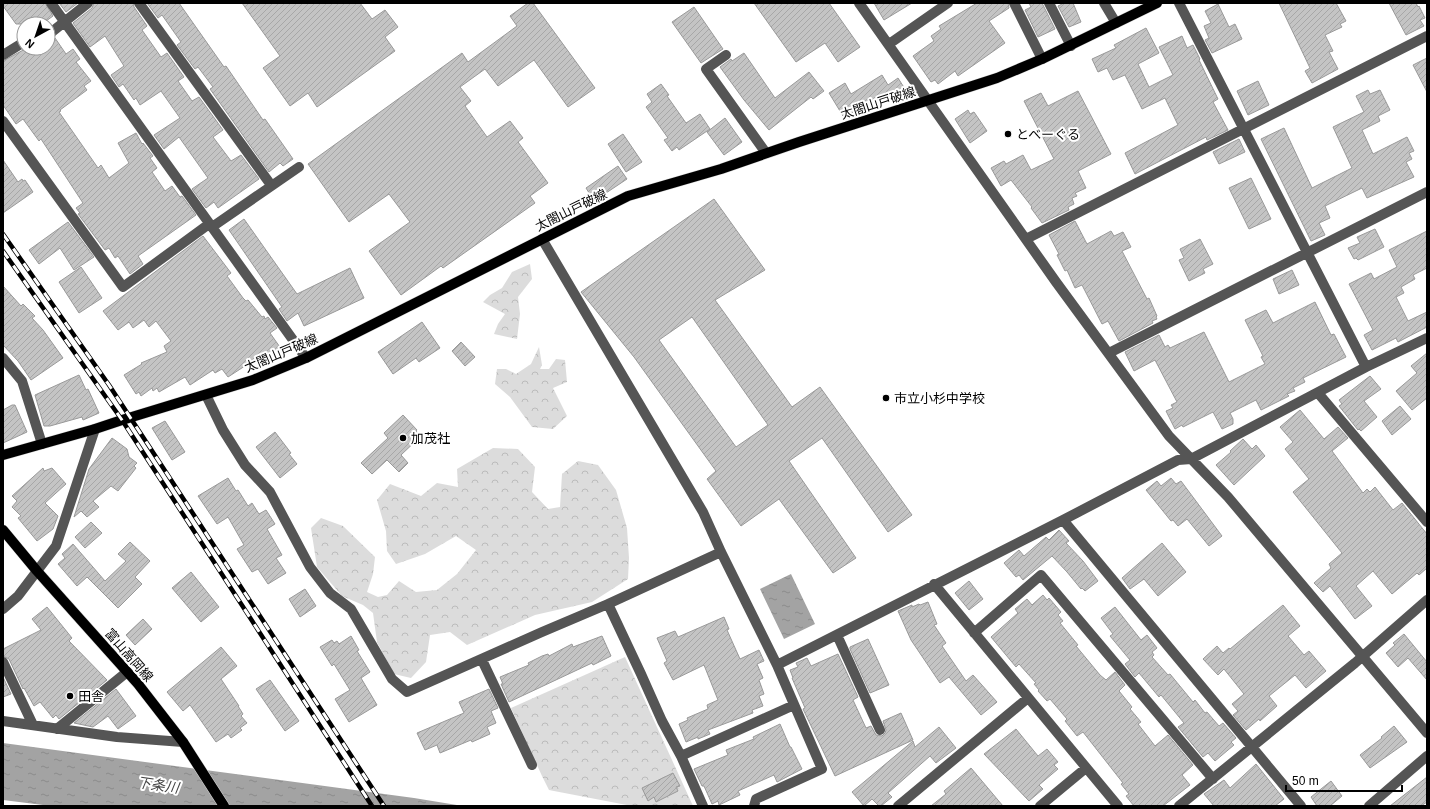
<svg xmlns="http://www.w3.org/2000/svg" width="1430" height="809" viewBox="0 0 1430 809" font-family="Arial,'Noto Sans JP',sans-serif">
<style>
.forest{fill:url(#forest-crowns)}
.water{fill:url(#water-ripples)}
.building{fill:url(#building-hatch);stroke:#999;fill-rule:evenodd}
.lines{fill:none;stroke-linecap:round;stroke-linejoin:round}
.major-casing{stroke:#dbdbdb;stroke-width:11}
.minor{stroke:#555;stroke-width:10}
.major{stroke:#000;stroke-width:10}
.rail-casing{stroke:#000;stroke-width:4.5}
.rail{stroke:#fff;stroke-width:3;stroke-dasharray:9;stroke-linecap:butt}
.poi-dot{fill:#000;stroke:#fff;stroke-width:1.5}
.labels{text-anchor:middle;dominant-baseline:central;stroke-width:4;stroke-linejoin:round;paint-order:stroke}
.street-label{font-size:13px;fill:#000;stroke:#fff}
.poi-label{font-size:13px;fill:#000;stroke:#fff;text-anchor:start}
.water-label{font-size:14px;font-style:italic;fill:#444;stroke:#fff}
</style>
<defs>
<pattern id="forest-crowns" width="20" height="18" patternUnits="userSpaceOnUse"><rect width="20" height="18" fill="#dcdcdc"/><path d="M2 6a3 3 0 1 1 6 0M12 15a3 3 0 1 1 6 0" fill="none" stroke="#bbb"/></pattern>
<pattern id="water-ripples" width="26" height="14" patternUnits="userSpaceOnUse"><rect width="26" height="14" fill="#a3a3a3"/><path d="M2 4q2-2 4 0t4 0M15 11q2-2 4 0t4 0" fill="none" stroke="#8b8b8b"/></pattern>
<pattern id="building-hatch" width="6" height="6" patternUnits="userSpaceOnUse"><rect width="6" height="6" fill="#c4c4c4"/><path d="M-1 1l2-2M0 6l6-6M5 7l2-2" fill="none" stroke="#a7a7a7"/></pattern>
</defs>
<rect width="100%" height="100%" fill="#fff"/>
<path class="forest" d="M530,264L532,279L518,297L520,314L517,339L494,334L498,324L505,314L483,302L490,295L502,288L512,272Z
M539,347L542,365L540,369H549L556,359L565,360L567,382L553,388L567,416L553,429L532,427L510,397L495,384L497,369H506L516,374L531,364Z
M493,448L518,449L535,467L532,492L548,509L560,507L562,474L578,461L598,465L616,490L627,528L629,558L628,579L592,602L535,615L467,645L450,632L430,635L426,662L411,678L394,674L377,642L373,613L363,605L342,596L317,567L311,528L321,518L343,526L375,557L373,574L367,592L378,597L387,595L399,581L416,592L437,590L457,574L476,550L456,536L425,554L396,564L387,551L386,531L377,500L390,484L421,496L437,483L458,487L457,469Z
M625,657L693,806H632L554,791L549,790L542,776L511,708Z"/>
<path class="water" d="M791,574L815,624L784,639L760,589Z
M3,743L414,798L463,806H51L3,800Z"/>
<path class="building" d="M3,3H45L53,16L42,24H16L3,6Z
M59,3H78L66,12Z
M94,3H133L134,7L147,26L142,30L161,57L167,53L184,77L178,81L192,101L199,97L223,130L213,137L231,161L241,155L259,179L218,208L214,202L206,208L192,189L208,178L179,137L164,149L154,135L180,118L161,91L140,105L136,98L134,100L123,84L119,87L111,75L124,66L105,36L90,47L73,23L92,8Z
M147,3H179L224,67L226,66L263,120L265,119L293,159L283,166L280,163L269,172L210,89L213,87L198,67L195,69L177,45L181,42L162,15L158,18Z
M242,3H360L372,19L385,10L398,27L385,37L395,51L317,107L308,93L290,106L263,68L280,56Z
M528,3H533L595,88L568,107L534,60L498,86L485,69L460,87L471,101L465,106L487,137L510,121L523,138L518,142L548,183L530,196L535,203L443,268L441,266L401,295L369,251L410,222L389,194L349,222L308,164L462,53L468,62L517,26L510,16Z
M754,3H829L860,47L838,62L825,43L796,62Z
M874,3H912L884,20Z
M977,3H1008L1009,8L989,21L1005,43L958,76L955,71L938,84L935,80L931,82L913,56L934,41L931,36L941,29L939,26Z
M1029,3H1042L1055,29L1038,37L1025,10L1031,7Z
M1064,3H1073L1081,22L1069,27L1058,6Z
M1279,3H1336L1346,21L1340,24L1342,27L1325,35L1333,51L1329,52L1338,69L1312,83L1305,71L1310,68Z
M1389,3H1416L1418,7L1419,6L1425,18L1420,20L1424,26L1406,35Z
M1218,4L1229,27L1235,24L1242,39L1212,53L1205,40L1209,38L1204,26L1211,23L1205,11Z
M694,7L723,49L701,63L672,22Z
M1146,28L1159,53L1138,64L1149,87L1173,75L1159,47L1182,36L1187,48L1193,45L1200,59L1199,60L1218,99L1213,102L1228,130L1207,140L1206,137L1135,174L1125,153L1178,125L1165,98L1142,109L1125,75L1113,80L1107,68L1098,72L1092,59L1116,48L1114,45Z
M55,38L66,54L73,49L80,59L76,62L91,81L84,86L87,90L60,110L61,111L59,112L98,168L101,165L109,178L129,163L118,143L136,133L142,144L143,143L153,156L150,158L157,168L152,172L165,191L172,186L180,197L182,196L196,215L138,256L143,264L130,274L118,256L115,258L109,248L105,250L78,214L80,213L76,208L83,203L41,139L39,141L23,119L16,124L3,105V61L27,48H48V43Z
M744,53L775,98L809,72L824,91L813,99L811,97L769,130L744,100L720,67L731,59L732,61Z
M1427,58V92L1413,65Z
M882,75L888,85L898,78L905,89L901,91L903,94L893,101L889,96L870,107L867,101L852,113L843,116L829,93L845,83L851,94Z
M1258,81L1269,105L1248,115L1237,91Z
M661,84L669,95L667,96L686,123L700,114L710,129L679,150L677,147L672,151L664,140L668,138L646,107L652,102L647,94Z
M1368,90L1370,94L1380,90L1390,110L1378,116L1380,121L1362,130L1373,154L1407,137L1414,151L1409,153L1412,159L1406,162L1414,177L1367,198L1362,188L1325,206L1330,218L1319,223L1325,235L1311,241L1261,139L1284,128L1312,188L1352,168L1333,127L1364,112L1356,96Z
M1078,91L1111,154L1078,171L1086,188L1075,193L1077,196L1072,198L1074,204L1068,207L1069,210L1042,223L1031,208L1032,207L1011,180L1001,186L991,168L1004,161L1006,164L1023,155L1031,170L1054,159L1024,101L1041,93L1048,106Z
M968,110L970,114L974,112L987,131L970,143L955,119Z
M725,118L742,142L724,155L707,132Z
M623,134L642,162L626,172L608,144Z
M1239,139L1245,152L1219,164L1213,152Z
M3,160L18,182L22,179L23,181L25,180L33,192L3,213Z
M618,166L627,179L594,201L586,188Z
M1251,178L1271,219L1249,229L1229,188Z
M714,199L765,270L715,300L792,407L820,387L912,515L888,532L822,438L789,461L856,558L833,573L779,499L741,526L707,479L716,471L634,357L581,292ZM692,317L768,425L736,447L659,340Z
M244,219L297,294L350,268L364,298L304,326L298,313L287,321L279,309L282,307L229,230Z
M1075,221L1087,244L1111,231L1114,236L1123,232L1131,247L1122,251L1147,299L1149,298L1157,316L1156,317L1157,319L1152,321L1153,323L1119,341L1108,321L1102,324L1082,285L1075,288L1067,270L1065,271L1057,255L1059,254L1049,235Z
M68,222L94,257L74,270L60,248L39,264L29,250Z
M1375,229L1384,247L1358,260L1356,258L1354,259L1348,248L1360,243L1357,237Z
M1427,231V268L1413,275L1415,279L1401,287L1404,293L1396,297L1408,321L1427,312V327L1398,342L1396,338L1372,350L1364,335L1373,330L1349,284L1371,273L1374,279L1397,267L1389,250Z
M203,236L231,273L227,276L243,298L246,301L248,300L262,317L264,316L265,319L268,317L277,328L270,333L282,350L270,358L267,354L249,366L248,364L228,377L222,369L215,373L213,370L190,385L185,377L159,392L157,388L153,391L152,388L141,396L139,392L136,394L124,375L142,364L141,363L167,352L164,346L171,341L156,321L149,327L144,320L133,328L129,322L118,330L103,311Z
M1200,239L1213,264L1203,269L1205,273L1189,281L1179,260L1184,258L1180,249Z
M81,267L102,298L79,313L59,282Z
M1292,270L1299,285L1279,294L1273,279Z
M3,286L21,306L23,304L35,316L32,318L43,330L63,358L31,380L18,361L3,345Z
M1315,302L1331,335L1334,334L1346,357L1303,378L1305,382L1293,388L1295,391L1287,394L1289,396L1261,410L1256,400L1230,413L1233,419V424L1222,429L1213,412L1183,427L1182,425L1175,429L1166,411L1173,408L1171,405L1177,402L1155,360L1134,371L1125,352L1159,335L1165,347L1168,345L1170,348L1204,332L1229,382L1265,364L1261,357L1263,356L1245,320L1266,310L1273,323Z
M422,322L440,348L419,362L416,358L393,374L378,352Z
M461,342L475,357L465,366L452,351Z
M1427,353V398L1412,410L1396,391L1417,373L1411,366Z
M79,375L86,390L88,389L99,413L83,420L82,417L50,426H44L35,395Z
M1370,376L1381,389L1364,401L1377,417L1361,431L1359,429L1358,430L1339,406L1342,404L1339,400Z
M12,405H15L27,432L3,443V410Z
M1400,406L1411,419L1392,435L1382,421Z
M1300,410L1324,439L1338,427L1348,438L1332,451L1363,493L1367,489L1370,492L1375,487L1393,510L1402,503L1427,534V568L1419,575L1417,573L1392,594L1373,571L1356,586L1372,606L1355,619L1330,586L1323,592L1314,583L1331,568L1329,564L1342,553L1293,492L1309,479L1285,449L1293,442L1280,427Z
M403,415L417,430L416,431L421,436L401,455L408,463L399,472L387,460L372,474L361,463L388,438L384,433Z
M165,421L185,452L172,460L152,428Z
M275,432L291,453L289,454L297,464L280,478L256,447Z
M112,438L127,449L129,457L137,463L134,466L136,468L118,491L111,486L93,501L99,507L87,517L81,511L74,517L89,469Z
M1243,439L1252,449L1256,445L1265,456L1234,485L1216,465L1231,452L1230,451Z
M43,468L44,471L52,468L66,484L45,503L58,516L53,529L37,541L18,518L21,516L12,507L17,501L12,496Z
M228,478L236,491L238,490L248,506L252,503L259,514L266,510L275,524L267,529L282,555L276,558L286,573L268,584L258,569L252,572L237,549L244,545L228,517L217,524L198,496Z
M1171,478L1176,484L1181,481L1222,536L1209,546L1187,519L1178,526L1173,520L1171,521L1146,490L1157,481L1161,486Z
M91,522L102,533L85,548L75,537Z
M1059,530L1069,541L1066,543L1083,561L1098,581L1085,591L1082,588L1081,589L1067,572L1052,556L1023,580L1019,575L1016,577L1004,563L1019,550L1024,556L1046,537L1049,540Z
M130,542L150,561L135,577L142,584L118,608L87,577L77,586L58,564L65,558L62,554L73,544L105,581L126,561L118,554Z
M1162,543L1186,572L1158,596L1144,579L1130,589L1122,578Z
M191,572L219,607L201,622L172,588Z
M969,581L983,599L969,610L955,593Z
M305,589L316,606L300,617L289,599Z
M1043,595L1047,600L1049,598L1061,612L1058,615L1063,621L1060,623L1078,645L1076,646L1100,675L1106,680L1115,672L1125,685L1119,691L1132,707L1130,709L1141,722L1138,724L1155,746L1168,735L1193,765L1182,775L1190,785L1163,806H1134L1126,796L1129,794L1121,784L1123,783L1083,732L1077,736L1065,721L1067,719L1050,699L1047,701L1038,691L1039,690L1034,684L1036,683L1019,664L1016,667L991,637L1018,613L1015,609L1027,599L1032,605Z
M928,602L937,624L934,625L946,643L942,646L966,681L973,675L997,702L981,715L949,677L940,683L911,640L898,611L912,605V607L919,604L920,605Z
M1283,605L1300,626L1288,636L1304,655L1309,651L1326,671L1306,688L1295,675L1269,696L1277,706L1260,721L1259,719L1246,730L1233,715L1238,711L1232,704L1244,694L1224,669L1218,675L1203,659L1217,646L1223,653L1229,648L1230,649Z
M47,607L72,638L69,641L107,680L59,719L56,715L53,718L40,702L34,706L24,688L23,689L9,659L3,656V649L41,630L32,619Z
M1115,607L1141,640L1147,635L1157,648L1152,652L1154,655L1152,657L1168,675L1170,674L1193,702L1195,700L1205,713L1207,712L1219,726L1223,723L1236,738L1231,742L1234,745L1215,761L1208,753L1203,757L1178,727L1184,723L1161,695L1159,697L1139,673L1135,677L1125,664L1130,660L1110,636L1113,634L1101,618Z
M724,617L729,629L727,630L740,659L759,650L764,661L757,664L763,678L759,680L764,694L759,696L763,706L752,710L753,713L708,730L710,734L698,739V737L686,742L679,724L688,720L687,718L708,709L707,705L718,700L704,665L673,680L664,663L667,661L657,638L675,631L678,637Z
M143,619L152,629L135,645L126,635Z
M1404,634L1427,662V680L1408,658L1398,667L1386,653L1395,645L1393,643Z
M351,636L359,650L357,651L370,672L361,678L377,705L349,722L335,699L350,690L334,664L332,666L320,647L332,640L334,643L337,641L339,644Z
M602,636L611,656L593,665L592,663L509,702L501,684H503L500,677L529,665L528,663L542,656L548,654L549,656L572,644L573,647Z
M868,639L889,685L870,693L850,649V647Z
M221,647L237,666L221,679L239,706H238L243,714L241,716L247,723L240,728L242,730L231,738L228,734L216,742L190,705L183,711L167,692Z
M838,654L858,697L853,700L866,728L871,726L876,735L882,736L885,733L886,730L883,721L901,713L913,740L835,776L803,709L805,708L792,678H793L790,670L798,667L796,663L807,658L811,666Z
M3,677L11,694L3,697Z
M270,680L299,721L285,731L256,689Z
M116,689L136,716L118,729L108,716L93,727L74,723Z
M489,689L498,708L491,711L496,723L487,727L490,734L472,742L471,740L440,753L437,745L425,750L417,733L464,713L459,702Z
M780,724L790,747H791L802,769L777,782L774,775L738,791L740,795L719,805L718,801L712,804L704,786H702L694,769L728,755L726,750L754,739L753,737Z
M1394,726L1407,742L1370,768L1360,755L1382,738L1381,737Z
M939,727L956,748L936,763L930,756L888,793L892,797L881,806H879L872,799L864,806L852,792L913,741L915,747Z
M1016,729L1038,756L1047,749L1058,762L1054,765L1058,769L1039,785L1043,789L1029,801L984,754Z
M1256,764L1284,799L1275,806H1214L1204,794L1224,780L1230,788Z
M971,768L1003,806H931L946,794L944,791Z
M673,773L680,786L676,787L678,791L656,802L654,797L648,801L642,788Z
M1427,777V802L1421,806H1390Z
M1331,781L1342,796L1330,806H1317L1311,797Z"/>
<g class="lines">
<g class="major-casing">
<path id="major" d="M3,455L95,429L122,420L253,380L306,358L628,196L721,169L799,142L997,78L1042,59L1157,3
M3,530L37,571L138,684L183,742L224,806"/>
</g>
<path class="minor" d="M51,3L306,358
M139,3L271,185
M859,3L1056,282L1169,436L1228,497L1427,733
M1014,3L1042,59
M1049,3L1071,46
M1104,3L1116,23
M1179,3L1366,367
M48,35L88,3
M889,44L948,3
M3,55L24,42
M726,55L706,69L766,153
M3,121L123,287L209,224
M212,227L299,167
M542,239L703,512L721,552L777,665L1063,520L1178,460L1191,459L1366,367L1427,338
M1026,239L1427,36
M1109,353L1427,192
M3,358L22,381L42,444
M1318,393L1427,522
M206,395L223,430L245,465L270,492L310,567L330,593L351,609L392,679L407,692L542,632L608,604L641,674L662,721L681,756L703,806
M1063,520L1301,806
M934,584L1118,806
M608,604L721,552
M3,609L18,596L56,546L95,429
M974,633L1041,575L1213,779
M837,635L880,730
M482,660L532,765
M3,662L33,725
M3,721L117,737L183,742
M57,729L127,672
M681,756L794,705
M754,806L756,799L822,769L777,665
M898,806L1028,698
M1040,806L1086,768
M1179,806L1355,663L1427,600
M1369,806L1427,756"/>
<use href="#major" class="major"/>
<g class="rail-casing">
<path id="rail" d="M3,234L109,385L384,806
M3,251L122,420L372,806"/>
</g>
<use href="#rail" class="rail"/>
</g>
<g class="poi-dot">
<circle cx="1008" cy="134" r="4"/>
<circle cx="886" cy="398" r="4"/>
<circle cx="403" cy="438" r="4"/>
<circle cx="70" cy="696" r="4"/>
</g>
<g class="labels">
<g class="street-label">
<text transform="translate(878 103) rotate(-18)">太閤山戸破線</text>
<text transform="translate(571 210) rotate(-26)">太閤山戸破線</text>
<text transform="translate(281 353) rotate(-23)">太閤山戸破線</text>
<text transform="translate(129 655) rotate(49)">富山高岡線</text>
</g>
<g class="poi-label">
<text x="1016" y="134">とべーぐる</text>
<text x="894" y="398">市立小杉中学校</text>
<text x="411" y="438">加茂社</text>
<text x="78" y="696">田舎</text>
</g>
<g class="water-label">
<text transform="translate(158 785) rotate(8)">下条川</text>
</g>
</g>
<rect width="1430" height="809" fill="none" stroke="#000000" stroke-width="8"/>
<g transform="translate(36 36) rotate(220)"><circle r="19" fill="#ffffff" stroke="#999999"/>
<path d="M0-3L7 15L0 10L-7 15Z" fill="#000000"/>
<text y="-6" font-size="11" font-weight="bold" text-anchor="middle" fill="#000000">N</text>
</g>
<path d="M1286 785v6h116v-6" fill="none" stroke="#000000" stroke-width="2"/>
<text x="1292" y="785" font-size="12" fill="#000000" stroke="#ffffff" stroke-width="3" paint-order="stroke">50 m</text>
</svg>
